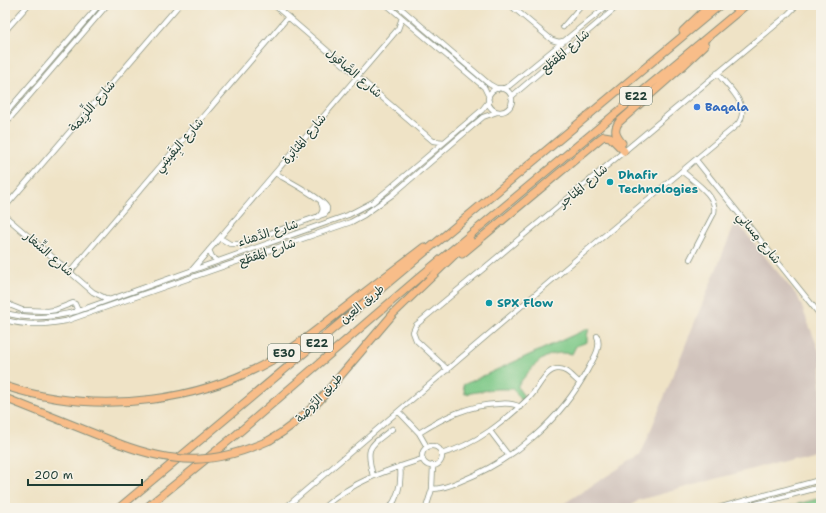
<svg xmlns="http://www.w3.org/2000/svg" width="826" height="513" viewBox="0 0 826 513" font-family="'Shantell Sans','Playpen Sans Arabic',sans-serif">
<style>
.industrial{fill:#cfc1ba}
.green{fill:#7cc886;stroke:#4e825d}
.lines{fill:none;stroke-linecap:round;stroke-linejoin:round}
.minor-casing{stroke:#87907d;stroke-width:6}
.highway-casing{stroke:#87907d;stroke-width:9}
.minor{stroke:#fff;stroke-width:4.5}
.highway{stroke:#f8bd89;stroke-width:7}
.highway-bridge-casing{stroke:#87907d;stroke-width:9;stroke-linecap:butt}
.highway-bridge{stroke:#f8bd89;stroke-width:7}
.shop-dot{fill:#3f7fe0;stroke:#f7f3e8;stroke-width:1.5}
.culture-dot{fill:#0f9aa8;stroke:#f7f3e8;stroke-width:1.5}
.labels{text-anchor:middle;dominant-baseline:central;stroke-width:3;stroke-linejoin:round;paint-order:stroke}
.shield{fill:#f7f3e8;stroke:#60746a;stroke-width:1}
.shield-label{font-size:11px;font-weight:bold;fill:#1f3d34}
.street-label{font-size:12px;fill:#1f3d34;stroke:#f7f3e8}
.shop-label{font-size:12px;font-weight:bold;fill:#366cbe;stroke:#f7f3e8;text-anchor:start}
.culture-label{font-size:12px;font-weight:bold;fill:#0d838f;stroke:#f7f3e8;text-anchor:start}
</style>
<rect width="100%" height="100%" fill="#f7f3e8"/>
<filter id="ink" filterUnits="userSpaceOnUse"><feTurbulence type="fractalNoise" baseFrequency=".025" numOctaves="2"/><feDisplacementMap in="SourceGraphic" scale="8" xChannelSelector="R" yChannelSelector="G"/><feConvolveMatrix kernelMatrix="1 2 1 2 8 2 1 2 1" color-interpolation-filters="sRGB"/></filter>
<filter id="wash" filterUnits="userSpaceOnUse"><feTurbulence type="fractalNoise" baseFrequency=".012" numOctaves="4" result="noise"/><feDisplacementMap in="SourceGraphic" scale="16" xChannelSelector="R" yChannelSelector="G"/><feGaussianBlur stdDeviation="0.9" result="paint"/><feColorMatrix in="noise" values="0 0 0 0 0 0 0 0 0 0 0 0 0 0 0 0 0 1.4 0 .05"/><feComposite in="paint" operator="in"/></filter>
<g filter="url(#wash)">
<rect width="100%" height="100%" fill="#efe3c6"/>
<path class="industrial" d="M736,221L798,297L821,356V450L639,500L627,508H557L641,454Z"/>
<path class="green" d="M589,328L587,336V342L576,346L572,354C545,349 534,365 518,385V388L526,399L523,402L513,389H495L465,394L463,385Z
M821,498V508H783Z"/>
</g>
<g filter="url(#ink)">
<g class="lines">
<g class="minor-casing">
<path id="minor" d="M274,5L433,141L444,142
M387,5L484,87L489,97
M397,5L489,84L498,89
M510,5L552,40L559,42L563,41
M563,27L582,5
M5,31L28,5
M488 100a12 12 0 1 1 24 0a12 12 0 1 1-24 0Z
M502,89L509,86L608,5
M511,97L619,5
M5,114L99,5
M5,124L107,5
M696,160L821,316
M682,171C693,181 718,196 714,213L690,259
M5,207L179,5
M5,216L93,292L109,300
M318,217C323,213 324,209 321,203
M220,238L230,244H239L325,214C327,212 327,211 327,208C324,199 285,179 275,173
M209,250L212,257L218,261
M192,270L398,29L402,18
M70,272L288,17
M5,301L12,306L22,310L48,311L55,310L73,303L75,304L78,311
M5,313C30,320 53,318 78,311L348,215L373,202L389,189L482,110L489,101
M5,320C26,326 45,325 66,321L351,222L364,215L392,195L483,117L497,112
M448,370L416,340L413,332L416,325L784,18L797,5
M399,412L419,433L427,447
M490,431L509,456
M419,433C444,417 469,405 498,404C506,403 513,403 520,407
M422 456a10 10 0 1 1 20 0a10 10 0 1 1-20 0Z
M441,454C476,445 505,421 530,397C538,389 545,370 557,369C567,368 573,378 580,383
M373,476C365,446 369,447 392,429
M432,489C442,489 452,485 461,481C514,460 561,420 588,369C593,359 602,348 597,336
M285,508L586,251L737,125C753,107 728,87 717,73
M323,508C353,481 385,471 423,459
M390,508C399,495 402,482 400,466
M426,508L432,489L433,465
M718,508L816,481L821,479
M741,508L821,487"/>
</g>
<g class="highway-casing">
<path id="highway" d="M683,31L710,5
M622,143C616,136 613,130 619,122L685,64L705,45
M462,254L601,138L604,136L610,137L624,151
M5,386C99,417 209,403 292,348C311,335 329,320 347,306C372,286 398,267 424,247
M5,398L120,444
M270,440C289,429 304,416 319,401L393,314L470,240
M119,508L720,5
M146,508L237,434L422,275L746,5"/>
</g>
<use href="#minor" class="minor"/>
<use href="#highway" class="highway"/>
<g class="highway-bridge-casing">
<path id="highway-bridge" d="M120,444C176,465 215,465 270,440"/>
</g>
<use href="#highway-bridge" class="highway-bridge"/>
</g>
</g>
<circle class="shop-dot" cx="697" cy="107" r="4"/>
<g class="culture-dot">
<circle cx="610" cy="182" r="4"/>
<circle cx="489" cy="303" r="4"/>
</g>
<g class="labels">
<g class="shield">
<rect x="620" y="87" width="32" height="18" rx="3"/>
<rect x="301" y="334" width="32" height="18" rx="3"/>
<rect x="268" y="344" width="32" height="18" rx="3"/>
</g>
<g class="shield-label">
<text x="636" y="96">E22</text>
<text x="317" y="343">E22</text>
<text x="284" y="353">E30</text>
</g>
<g class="street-label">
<text transform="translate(565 51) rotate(-40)">شارع المَقطَع</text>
<text transform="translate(354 73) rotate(40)">شارع الصَّاقول</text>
<text transform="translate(92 106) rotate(-49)">شارع اللِّزِيمة</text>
<text transform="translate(304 139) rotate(-50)">شارع المُثابَرة</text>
<text transform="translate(179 145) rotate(-49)">شارع البِقَيشِي</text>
<text transform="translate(583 186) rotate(-40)">شارع المُتاجر</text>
<text transform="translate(268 233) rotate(-18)">شارع الدَّهناء</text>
<text transform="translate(759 238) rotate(51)">شارع مِسانِي</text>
<text transform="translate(267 252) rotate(-19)">شارع المَقطَع</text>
<text transform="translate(49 254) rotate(41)">شارع الشِّغار</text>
<text transform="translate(362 304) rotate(-40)">طريق العين</text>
<text transform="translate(319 398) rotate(-47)">طريق الرَّوضة</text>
</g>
<g class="shop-label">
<text x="705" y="107">Baqala</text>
</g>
<g class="culture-label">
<text x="618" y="175">Dhafir<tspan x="618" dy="14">Technologies</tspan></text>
<text x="497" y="303">SPX Flow</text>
</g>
</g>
<rect width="826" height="513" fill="none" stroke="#f7f3e8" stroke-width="20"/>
<path d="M28 479v6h114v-6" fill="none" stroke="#1f3d34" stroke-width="2"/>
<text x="34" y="479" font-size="12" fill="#1f3d34" stroke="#f7f3e8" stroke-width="3" paint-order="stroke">200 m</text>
</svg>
